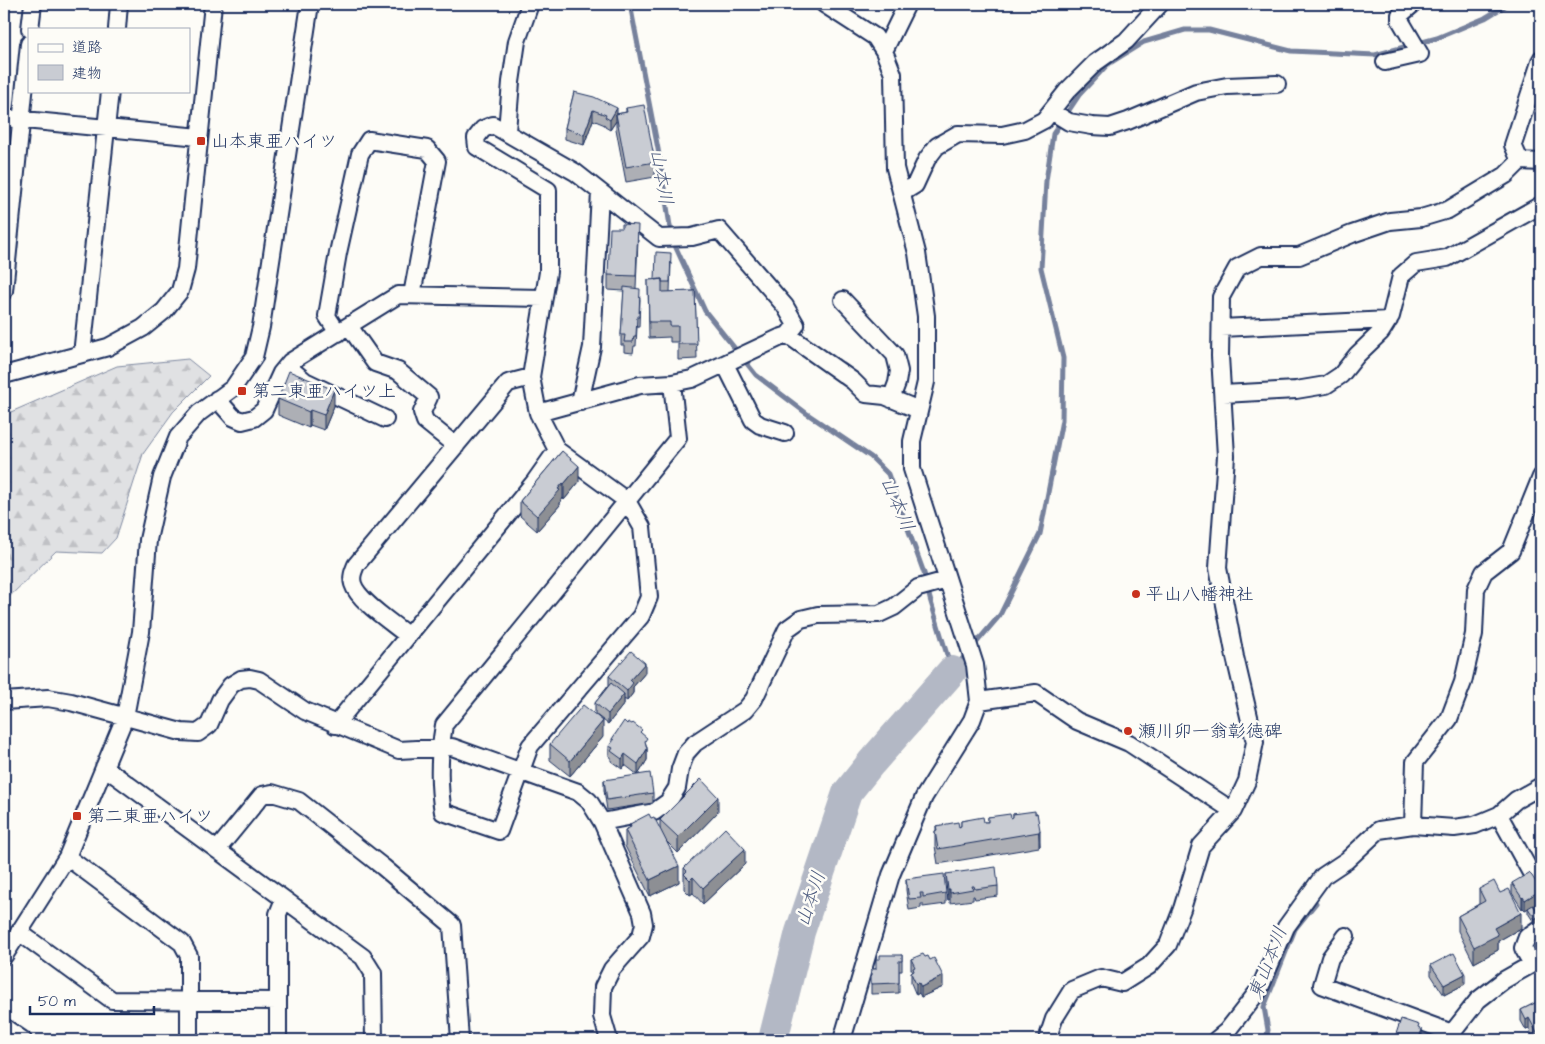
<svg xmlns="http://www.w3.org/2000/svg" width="1545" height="1044" viewBox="0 0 1545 1044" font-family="'Architects Daughter','Klee One',sans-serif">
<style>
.forest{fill:url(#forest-firs);stroke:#7e88a0}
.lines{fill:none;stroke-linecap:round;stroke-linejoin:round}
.stream{stroke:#76819c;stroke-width:5}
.river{stroke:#b3b8c5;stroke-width:30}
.minor-casing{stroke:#1b2f5e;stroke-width:20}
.minor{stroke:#fdfcf7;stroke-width:16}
.wall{fill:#adafb5;stroke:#1b2f5e}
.shaded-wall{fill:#8d8f94;stroke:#1b2f5e}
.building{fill:#c9ccd3;stroke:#1b2f5e}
.poi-dot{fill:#c8321e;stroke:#fdfcf7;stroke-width:2}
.labels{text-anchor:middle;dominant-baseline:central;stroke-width:5;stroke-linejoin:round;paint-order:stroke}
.poi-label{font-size:18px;fill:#1b2f5e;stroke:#fdfcf7;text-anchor:start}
.water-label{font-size:19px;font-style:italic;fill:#49587d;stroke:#fdfcf7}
</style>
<defs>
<pattern id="forest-firs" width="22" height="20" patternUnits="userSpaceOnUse" patternTransform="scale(1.25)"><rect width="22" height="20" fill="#e0e1e3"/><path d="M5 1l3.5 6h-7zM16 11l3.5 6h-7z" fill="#c0c1c5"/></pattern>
</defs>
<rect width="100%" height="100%" fill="#fdfcf7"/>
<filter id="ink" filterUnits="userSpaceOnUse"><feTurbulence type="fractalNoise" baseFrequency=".02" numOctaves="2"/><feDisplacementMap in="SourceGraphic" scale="10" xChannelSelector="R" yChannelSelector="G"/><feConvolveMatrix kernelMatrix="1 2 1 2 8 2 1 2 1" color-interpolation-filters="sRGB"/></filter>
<g filter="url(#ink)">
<path class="forest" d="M188,359L209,376L173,412L143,454L116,538L102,553L56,551L4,602V415L117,366Z"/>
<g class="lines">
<path class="stream" d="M630,4L658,149L672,239L705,311L756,375L806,413L871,457L888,474L924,573L930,599L952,671
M952,671L1000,615L1040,534L1062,420L1063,358L1041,268L1046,181L1053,134L1079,95L1107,65L1144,42L1185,30H1209L1291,51L1375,55L1437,38L1485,18L1508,4
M1266,1040L1268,1030L1264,1007L1295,929L1316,903"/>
<path class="river" d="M773,1040L800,932L847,793L871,763L952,671"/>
<g class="minor-casing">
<path id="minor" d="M824,4L875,37L884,51L893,74L895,168L917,253L926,316V382L912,441V469L975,665L979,701L972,720L924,797L891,875L842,1040
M30,29L33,4
M117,29L119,4
M884,51L907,4
M1385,62L1420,54L1400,20V15L1413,4
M1051,111L1069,122L1092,126L1110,127L1128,121L1196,92L1227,86L1277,84
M4,118L199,137
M507,131L511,82L517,41L530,4
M1520,161L1513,145L1541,59
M902,193L915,185L927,159L937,146L958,134L1002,135L1025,130L1044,120L1067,91L1095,63L1126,41L1160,4
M4,291L29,44
M843,300L895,355L899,371L897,383L891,399
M349,326L375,363L398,371L429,397L422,412L425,421L456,446
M1221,328L1389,320
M338,333L327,316L338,253L360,154L369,140L427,149L437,161L412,295
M85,353L83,345L110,91
M725,364L753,420L760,425L785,433
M287,366L305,381L385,419
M4,375L108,347L143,328L164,311L180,291L186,269L213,4
M1223,394L1296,390L1326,385L1341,375L1357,355L1381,332L1391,316L1401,276L1416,263L1447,258L1541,205
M217,399L233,417L242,421L254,418L264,410L281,373L290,362L398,295L544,298
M580,402L592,347L600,192
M538,413L531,377L548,272V190L477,147L476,138L483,129L493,125L575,172L659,238L692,237L719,230L785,306L796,325L788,335
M557,450L627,501L642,527L649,597L641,616L530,746L499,831L443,812C438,783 439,754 444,725L627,501L678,438L672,383
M408,636C394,624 358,601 353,584C351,577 353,572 356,565L508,383L531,377
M4,701L48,698L71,702L181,732L198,733L209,725L220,700L231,685L241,679L250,678L259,680L305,711L399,750L452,747L578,792L589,801L602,822L642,913L644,924L641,936L612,969L603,987L602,1016L609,1040
M979,701L1036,693L1077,721L1129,743L1233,811
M335,725L535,481L557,450L538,413L640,385L672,383L692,379L779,338L788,335L853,381L866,394L885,396L919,410
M104,767L363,957L373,973L374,1040
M1499,815L1541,891
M602,822L654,812L668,802L677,788L680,769L686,753L695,743L745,710L754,699L787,629L801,619L818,615L879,614L894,607L918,588L947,580
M1413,825L1415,762L1449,719L1463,682L1474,634L1476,589L1484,572L1511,551L1541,477
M217,850L262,795L272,793L299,801L383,867L452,925L460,1040
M67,857L182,943L189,956V1040
M19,932L112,1000L278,1001
M1346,936L1330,958L1322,985L1452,1033
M4,956L67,857L125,717L141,632L148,540L162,477L178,437L199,413L233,388L254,357L261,327L310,4
M1532,964L1523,948L1527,937L1541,927
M4,1027L23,1040
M278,1040V914L284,899
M1047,1040L1054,1019L1072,990L1101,978L1122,983L1149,966L1168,945L1182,909L1201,846L1233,811L1247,781L1255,742L1235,657L1218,568L1226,456L1220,356L1221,297L1237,268L1261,256H1299L1352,234L1390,221L1421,218L1448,210L1506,175L1520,161L1541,162
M1216,1040L1227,1031L1259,990L1286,927L1323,876L1347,860L1379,830L1413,825L1454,828L1475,825L1499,815L1516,800L1541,786
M1448,1040L1452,1033L1478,1000L1504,980L1541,959"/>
</g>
<use href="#minor" class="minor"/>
</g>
<path class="wall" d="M574,92L617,114L626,112V108L655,162V177L626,182L616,129V121L610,130L605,127V125L593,120L584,145L565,139V128Z
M638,240L636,288L640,299L639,327H637L636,346H634L633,353L624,352V345H621V335L624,291L608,290V275Z
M671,263L670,292L695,291L697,359L678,360V342H670V337L649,338L648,280H655Z
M278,399L334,406L324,430L310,425L309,428L278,415Z
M562,451L579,482L564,500L563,498L560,503V505L537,531L520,516V501Z
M645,673L633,687V693L627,701L624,699V704L608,724L595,714V703L609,685V676Z
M627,724L642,734L647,747V760L638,775L625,765L622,769L611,761V757L609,756V746L612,743V739Z
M603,737L570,776L550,760V744Z
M604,780L653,793V803L607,810L604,790Z
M718,812L678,853L667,842L679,882L650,896L625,846V830L630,828V824L651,818L660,830V820Z
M1037,813L1040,846L1039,847L938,864L935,846V831L936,830V826L959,827L961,826V821L984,822H988V817L1011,818H1013V814Z
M745,864L703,904L693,893L690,895L684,889V868Z
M946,874L998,886V896L975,899L974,896H973V900L950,903V899L948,900L946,884Z
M906,879L946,893V904L923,907V904H921V908L909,910L906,890Z
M1512,883L1541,901L1534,905L1540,920L1535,924L1528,913V908L1525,910L1523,908L1522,909L1512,893Z
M1479,889L1500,893L1521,928L1498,941V950L1474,963L1458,931V916L1479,904Z
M902,955V971H899V993L871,994V969H876L880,959Z
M925,957L943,987L921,997L919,993L916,995L911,983V973L913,972L911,969V959Z
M1431,965L1465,984L1444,995L1431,975Z
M1541,1000V1040H1535L1529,1029L1526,1030L1521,1021V1010Z"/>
<path class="shaded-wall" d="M617,108V119L616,114V121L610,130V120Z
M593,110V120L584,145V135Z
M334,390V406L324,430V415Z
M310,410V425L309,428V412Z
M579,466V482L564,500V484Z
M563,483V498L560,503V505L537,531V516Z
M645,663V673L633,687V693L627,701V691L630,680Z
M624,694V704L608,724V714Z
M603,721V737L570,776V761Z
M647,749V760L638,775V764Z
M625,754V765L622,769V759Z
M718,797V812L678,853V837Z
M1040,830V846L1039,847V832Z
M745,849V864L703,904V888Z
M679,866V882L650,896V880Z
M693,877V893L690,895V880Z
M948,889H950V899L948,900Z
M1541,890V901L1525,910V900Z
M1523,897V908L1522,909V898Z
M1521,913V928L1498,941V950L1474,963V947L1494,928Z
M1540,915V920L1535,924V919Z
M1465,974V984L1444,995V985Z
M943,976V987L921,997V987Z
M919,983V993L916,995V984Z
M1529,1018V1029L1526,1030V1020Z
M1422,1030V1040H1418Z
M1541,1035V1040H1539V1037Z"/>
<path class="building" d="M574,92L594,97L617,108L610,120L605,117L606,115L593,110L584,135L565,128Z
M644,105L655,162L626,167L616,114L627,112L626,108Z
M622,224L638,225L636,276L608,275L610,228H622Z
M656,252L671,253L670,282H662V279L655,280Z
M662,279V292L695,291L697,344H678V326H670V322H649L648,280Z
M624,287L640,289L639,317H637L636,336H634L633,342H624L625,335H621Z
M289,371L334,390L324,415L310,410L309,412L278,399Z
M562,451L579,466L564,484L563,483L558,489L560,490L537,516L520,501Z
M631,651L645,663L630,680L633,683L627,691L609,676Z
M611,683L624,694L608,714L595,703Z
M583,705L603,721L570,761L550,744Z
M624,721L627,724L628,722L632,724L633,723L642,730L640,732L647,738L645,741L647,749L638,764L625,754L622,759L611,751L613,748L609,746L614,740L612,739Z
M650,773L653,793L607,800L604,780Z
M701,779L718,797L678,837L660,820Z
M1035,811V814L1037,813L1040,830L1039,832L938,849L935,831L937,830L936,826L958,822L959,827L961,826V821L983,817L984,822H988V817L1010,814L1011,818L1013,817V814Z
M649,814L651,818L654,817L679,866L650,880L625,830L631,827L630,824Z
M725,828L745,849L703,888L693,877L690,880L684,874L687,871L684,868Z
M996,867L998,886L975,889L974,886H972L973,889L950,893V889H948L946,874Z
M1529,873L1532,876L1541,890L1525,900L1523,897L1522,898L1512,883Z
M944,874L946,893L923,897V893H920L921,898L909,899L906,879Z
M1494,881L1500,893L1509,889L1521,913L1494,928L1498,935L1474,947L1458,916L1485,901L1479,889Z
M1533,905L1540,915L1535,919L1528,908Z
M1454,953L1465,974L1444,985L1431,965Z
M923,954L925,957L928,956L930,960L934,958L943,976L921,987L919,983L916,984L911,973L914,971L913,968L915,967L911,959Z
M880,955H902V961H899V983L871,984V969H876V959H880Z
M1541,1000V1035L1539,1037L1529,1018L1526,1020L1521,1010Z
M1401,1019L1419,1025L1418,1028L1422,1030L1418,1040H1394Z
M1505,1037L1511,1040H1503Z"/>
</g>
<g class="poi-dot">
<rect x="196" y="136" width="10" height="10" rx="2.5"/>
<rect x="237" y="386" width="10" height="10" rx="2.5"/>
<circle cx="1136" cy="594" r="5"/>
<circle cx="1128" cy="731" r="5"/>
<rect x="72" y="811" width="10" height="10" rx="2.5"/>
</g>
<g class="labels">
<g class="poi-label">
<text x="211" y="141">山本東亜ハイツ</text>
<text x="252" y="391">第二東亜ハイツ上</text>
<text x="1146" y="594">平山八幡神社</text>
<text x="1138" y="731">瀬川卯一翁彰徳碑</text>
<text x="87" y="816">第二東亜ハイツ</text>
</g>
<g class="water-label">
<text transform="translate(661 177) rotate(80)">山本川</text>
<text transform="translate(897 504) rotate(67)">山本川</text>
<text transform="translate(811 899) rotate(-72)">山本川</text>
<text transform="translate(1268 963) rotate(-69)">東山本川</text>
</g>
</g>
<rect width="1545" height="1044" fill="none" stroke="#fdfcf7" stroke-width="20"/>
<rect x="10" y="10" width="1525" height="1024" fill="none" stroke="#1b2f5e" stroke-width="2" filter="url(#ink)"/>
<rect x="28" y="28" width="162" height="65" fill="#fdfcf7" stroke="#a3aaba"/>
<rect x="38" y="44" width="25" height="8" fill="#fdfcf7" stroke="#a3aaba"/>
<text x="72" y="52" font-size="15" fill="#1b2f5e">道路</text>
<rect x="38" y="65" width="25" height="15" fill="#c9ccd3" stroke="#a3aaba"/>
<text x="72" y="78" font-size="15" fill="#1b2f5e">建物</text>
<path d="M30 1006v8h124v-8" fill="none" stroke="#1b2f5e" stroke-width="2.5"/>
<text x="38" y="1006" font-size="15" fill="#1b2f5e" stroke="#fdfcf7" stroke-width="4" paint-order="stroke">50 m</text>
</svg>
